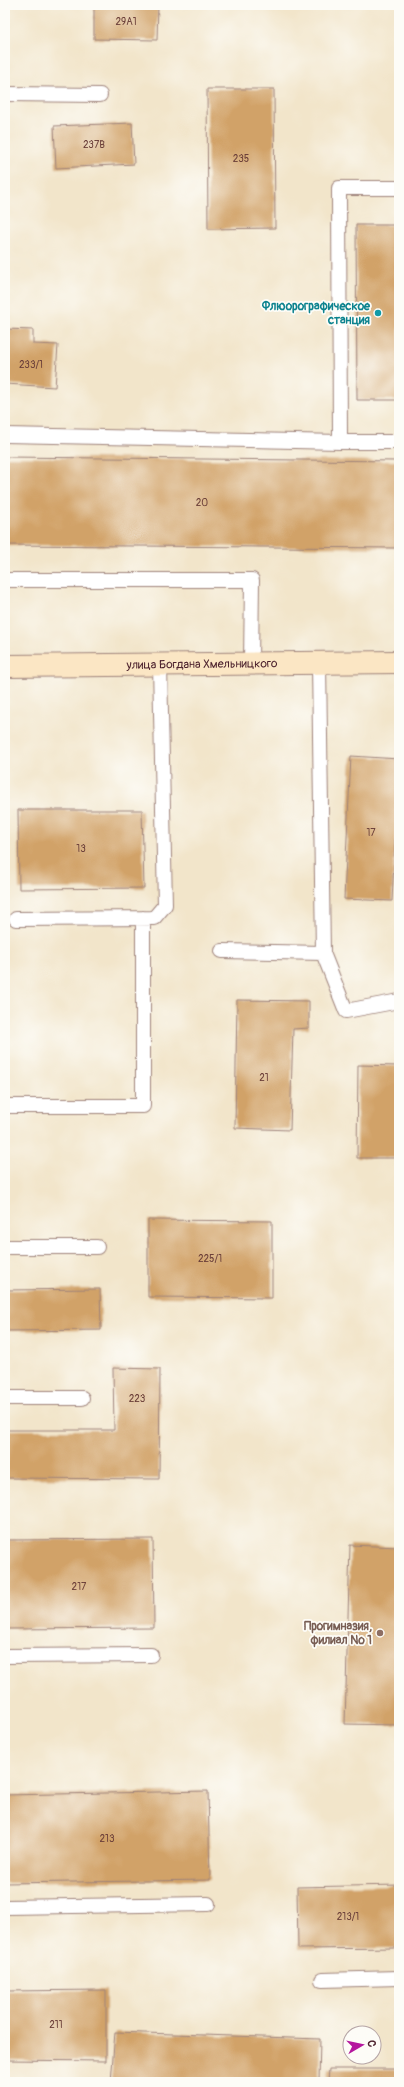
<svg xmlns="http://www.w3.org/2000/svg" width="404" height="2087" viewBox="0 0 404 2087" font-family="Pangolin,sans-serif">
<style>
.building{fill:#d1a268}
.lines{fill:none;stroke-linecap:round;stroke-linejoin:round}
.lane-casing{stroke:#9e827a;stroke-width:16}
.secondary-casing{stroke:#9e827a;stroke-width:24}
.lane{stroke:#fff;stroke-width:14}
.secondary{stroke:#fbe6c4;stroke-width:22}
.culture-dot{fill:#0f9aa8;stroke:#fdfcf7;stroke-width:1.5}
.education-dot{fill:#8d6e63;stroke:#fdfcf7;stroke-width:1.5}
.labels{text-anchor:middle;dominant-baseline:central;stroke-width:3.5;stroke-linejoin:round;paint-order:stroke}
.number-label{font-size:10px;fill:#6c403a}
.culture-label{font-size:12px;font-weight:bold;fill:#0d838f;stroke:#fdfcf7;text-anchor:end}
.street-label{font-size:12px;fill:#4a1f2b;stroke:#fdfcf7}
.education-label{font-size:12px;font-weight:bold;fill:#785e54;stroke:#fdfcf7;text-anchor:end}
</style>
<rect width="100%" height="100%" fill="#fdfcf7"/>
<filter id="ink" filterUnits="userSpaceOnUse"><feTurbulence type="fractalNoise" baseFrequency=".025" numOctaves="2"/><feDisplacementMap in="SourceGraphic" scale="8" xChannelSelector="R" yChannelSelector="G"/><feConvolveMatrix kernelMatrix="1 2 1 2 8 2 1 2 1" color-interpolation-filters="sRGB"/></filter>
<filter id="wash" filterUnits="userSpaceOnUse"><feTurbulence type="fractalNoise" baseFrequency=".012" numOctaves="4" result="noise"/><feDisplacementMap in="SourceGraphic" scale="16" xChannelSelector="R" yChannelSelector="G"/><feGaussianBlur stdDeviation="0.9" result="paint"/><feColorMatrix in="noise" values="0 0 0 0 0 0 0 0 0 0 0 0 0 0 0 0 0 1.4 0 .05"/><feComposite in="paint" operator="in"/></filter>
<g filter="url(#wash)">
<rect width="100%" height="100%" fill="#f2e5ca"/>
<g id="blocks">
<path class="building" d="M94,5H158L157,40L94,39Z
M207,89H274L275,228L208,229Z
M132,123L134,164L56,168L54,126Z
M356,225H399V400H357Z
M5,329L33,330V344L58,345L55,387L5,384Z
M5,457L399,461V548L5,545Z
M351,756L399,759L392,901L344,899Z
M18,810H142L144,888L19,889Z
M237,1000L309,1001V1028L293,1029L290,1130L235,1128Z
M358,1065L399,1066V1158H357Z
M148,1220L272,1221V1298L148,1297Z
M100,1289L101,1330L5,1331V1290Z
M113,1368L160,1369L159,1479L5,1478V1430H114Z
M153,1539L154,1628L5,1629V1540Z
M350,1545L399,1547V1725L345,1724Z
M208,1791L210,1880L5,1883V1795Z
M399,1885V1948L298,1949L297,1887Z
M106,1990V2061L5,2060V1991Z
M115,2032L320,2039L319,2082H111Z
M329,2069H399V2082H328Z"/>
</g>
</g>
<g filter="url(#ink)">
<use href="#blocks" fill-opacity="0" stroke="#9e827a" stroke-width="1"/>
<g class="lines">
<g class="lane-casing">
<path id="lane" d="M5,94L100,95
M399,188H339L340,442H399
M5,435L340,442
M5,580H252L251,663
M319,663L323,953
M16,919L154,918L165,905L160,664
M222,951L323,953L346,1011L399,1001
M5,1106H143V918
M5,1247H97
M5,1398H82
M5,1656L151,1655
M5,1907L208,1904
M322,1980L399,1978"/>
</g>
<g class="secondary-casing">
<g id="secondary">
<path id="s1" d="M5,666L399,662"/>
</g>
</g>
<use href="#lane" class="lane"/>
<use href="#secondary" class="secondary"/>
</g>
</g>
<circle class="culture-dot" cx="378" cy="313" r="4"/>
<circle class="education-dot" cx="380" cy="1633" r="4"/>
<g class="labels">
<g class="number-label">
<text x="126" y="22">29А1</text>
<text x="94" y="145">237В</text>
<text x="241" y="159">235</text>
<text x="31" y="365">233/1</text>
<text x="202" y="503">20</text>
<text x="371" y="833">17</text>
<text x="81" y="849">13</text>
<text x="264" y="1078">21</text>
<text x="210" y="1259">225/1</text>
<text x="137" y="1399">223</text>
<text x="79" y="1587">217</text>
<text x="107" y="1839">213</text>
<text x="348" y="1917">213/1</text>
<text x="56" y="2025">211</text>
</g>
<g class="culture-label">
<text x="370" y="306">Флюорографическое<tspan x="370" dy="14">станция</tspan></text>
</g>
<g class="street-label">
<text stroke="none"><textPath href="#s1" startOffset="197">улица Богдана Хмельницкого</textPath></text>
</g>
<g class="education-label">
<text x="372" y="1626">Прогимназия,<tspan x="372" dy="14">филиал № 1</tspan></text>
</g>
</g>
<rect width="404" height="2087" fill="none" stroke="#fdfcf7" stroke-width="20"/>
<g transform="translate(362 2045) rotate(81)"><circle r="19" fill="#fdfcf7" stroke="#b5a4a5"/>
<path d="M0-3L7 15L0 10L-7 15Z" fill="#b5179e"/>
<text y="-6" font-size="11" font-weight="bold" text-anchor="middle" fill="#4a1f2b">С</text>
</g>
</svg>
